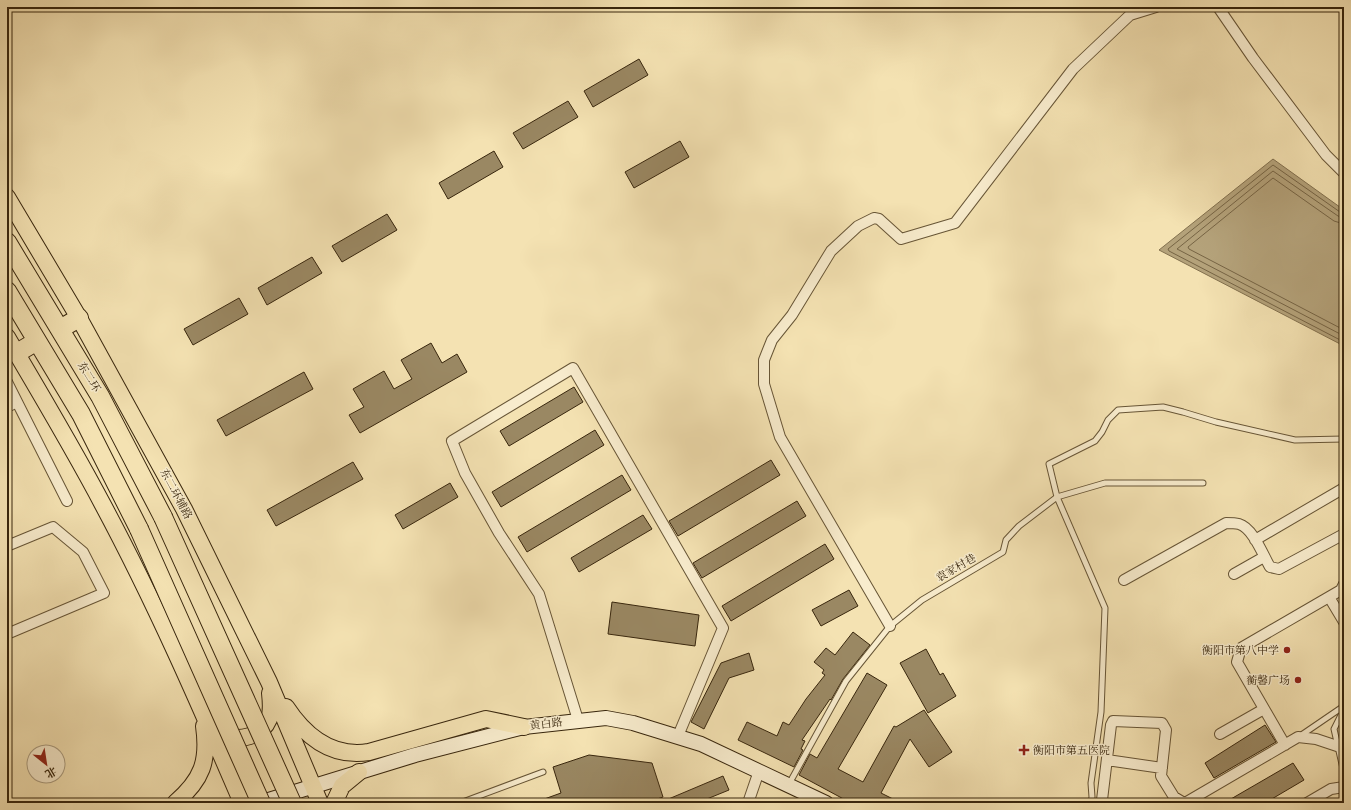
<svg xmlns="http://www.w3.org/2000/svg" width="1351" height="810" viewBox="0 0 1351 810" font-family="Alegreya,'Noto Serif SC',serif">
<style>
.water{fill:#b4a27a;stroke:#82704e}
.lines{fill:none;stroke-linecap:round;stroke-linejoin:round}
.shore{stroke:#766444;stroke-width:1}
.building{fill:#9a8863;stroke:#38260d}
.lane-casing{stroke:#675536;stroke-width:7}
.street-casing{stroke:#675536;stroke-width:12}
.secondary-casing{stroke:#38260d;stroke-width:16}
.primary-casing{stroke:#38260d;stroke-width:18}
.highway-casing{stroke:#38260d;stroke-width:20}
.lane{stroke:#f8eccd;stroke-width:5}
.street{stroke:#f8eccd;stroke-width:10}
.secondary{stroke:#f8eccd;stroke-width:14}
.primary{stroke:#f4e2b2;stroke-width:16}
.highway{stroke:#f4e2b2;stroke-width:18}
.highway-bridge-casing{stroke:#38260d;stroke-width:20;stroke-linecap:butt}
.highway-bridge{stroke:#f4e2b2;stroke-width:18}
.poi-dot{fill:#8f2418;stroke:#f8eccd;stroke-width:1.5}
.labels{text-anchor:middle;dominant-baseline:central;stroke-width:3;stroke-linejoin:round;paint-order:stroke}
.street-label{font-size:11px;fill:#38260d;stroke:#f8eccd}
.poi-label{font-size:11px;fill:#38260d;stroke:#f8eccd;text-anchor:end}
</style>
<rect width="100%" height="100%" fill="#f4e2b2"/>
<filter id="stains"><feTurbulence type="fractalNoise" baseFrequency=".005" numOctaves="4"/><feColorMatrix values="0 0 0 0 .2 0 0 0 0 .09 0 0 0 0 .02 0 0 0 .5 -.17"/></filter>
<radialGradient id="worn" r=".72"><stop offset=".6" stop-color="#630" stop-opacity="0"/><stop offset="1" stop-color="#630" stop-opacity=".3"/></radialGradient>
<path class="water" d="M1273,159L1344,210V346L1159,250Z"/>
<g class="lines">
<path class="shore" d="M1344,213L1340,212L1273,165L1168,249L1169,251L1344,342
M1344,218L1338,216L1273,171L1177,249L1179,250L1344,336
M1344,224L1334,221L1273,178L1188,247L1189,249L1344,330"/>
</g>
<path class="building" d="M639,59L648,75L593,107L584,91Z
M568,101L578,117L523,149L513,133Z
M680,141L689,157L634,188L625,172Z
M494,151L503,167L448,199L439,183Z
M387,214L397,230L342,262L332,246Z
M312,257L322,273L267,305L258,288Z
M239,298L248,314L193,345L184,329Z
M431,343L442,363L457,354L467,372L360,433L349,415L364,407L353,389L384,371L394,389L412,379L401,360Z
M304,372L313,389L226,436L217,420Z
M574,387L583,402L509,446L500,431Z
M595,430L604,445L501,507L492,492Z
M771,460L780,475L678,536L669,521Z
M353,462L363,479L276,526L267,510Z
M622,475L631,490L527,552L518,537Z
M450,483L458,497L403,529L395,515Z
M797,501L806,516L702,578L693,563Z
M643,515L652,529L579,572L571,558Z
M825,544L834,559L731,621L722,606Z
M849,590L858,606L821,626L812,610Z
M612,602L699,615L695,646L608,634Z
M853,632L870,645L843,679L831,700L830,699L802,740L805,741L801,749L803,750L794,767L738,740L747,722L777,736L783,722L789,725L806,699L825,675L822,673L824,670L814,662L826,648L835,655Z
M926,649L940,675L943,673L956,696L928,713L900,663Z
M749,653L754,670L729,678L704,729L691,722L721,663Z
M867,673L887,685L838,769L863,782L894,726L896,727L924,710L952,752L929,767L910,739L881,793L901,803H851L799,775L810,754L817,758Z
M1265,725L1276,742L1214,778L1205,763Z
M589,755L652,763L663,797L645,803H536V802L561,793L553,767Z
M1293,763L1304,780L1265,803H1224Z
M723,776L729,790L697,803H659Z"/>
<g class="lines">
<g class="lane-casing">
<path id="lane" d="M1344,709L1334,729L1344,773
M1300,736L1344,706
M789,784L846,681L890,626L922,600L1003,552L1006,540L1019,526L1057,497L1105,483H1203
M460,803L543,772
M1091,803L1092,797L1091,783L1101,712L1105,608L1057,497L1049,464L1095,441L1102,432L1108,420L1118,410L1163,407L1183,412L1216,422L1295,440L1344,439"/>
</g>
<g class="street-casing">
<path id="street" d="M1218,7L1253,58L1326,155L1344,173
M7,382L67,501
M7,407L17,402
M1255,540L1344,488
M7,546L53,527L83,552L104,593L7,634
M1234,574L1264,557
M1124,580L1226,523C1230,523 1235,523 1239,524C1253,528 1263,555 1270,567L1279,569L1344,534
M1329,597L1344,622
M890,626L780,437L764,384V360L772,340L792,315L831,251L858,226L874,218L879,219L901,239L955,223L1073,69L1130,15L1156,7
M578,720L539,594L499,533L465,473L452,441L573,368L723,628L678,736
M1220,734L1264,709
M1285,745L1237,662L1241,648L1341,590L1344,584
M1107,760L1162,768
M748,803L759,771
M1103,803L1102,800L1111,725L1113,721L1162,723L1166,730L1161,776L1174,797L1184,803
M1185,803L1298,737L1316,739L1337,746
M1307,803L1331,789L1344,787"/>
</g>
<g class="secondary-casing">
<path id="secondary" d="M259,803L415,755L524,727L606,718L633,723L701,744L826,803"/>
</g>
<g class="primary-casing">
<path id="primary" d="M7,197L79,318L184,509L269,682L320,803
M7,337C40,393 73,448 103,505C155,602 199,703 242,803
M286,707C305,736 332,758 369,752L486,719L524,727
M223,734C238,743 262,736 269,719C272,711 271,702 270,693
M175,803C202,780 209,761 204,726
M334,803L342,786L359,772"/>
</g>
<g class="highway-casing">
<path id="highway" d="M7,242L100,396L163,517
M7,291L81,414L139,529
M60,329L79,318
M17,353L37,341"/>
</g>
<use href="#lane" class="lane"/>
<use href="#street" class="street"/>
<use href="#secondary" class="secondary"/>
<use href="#primary" class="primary"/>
<use href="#highway" class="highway"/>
<g class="highway-bridge-casing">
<path id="highway-bridge" d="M163,517L292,803
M139,529L261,803"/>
</g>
<use href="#highway-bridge" class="highway-bridge"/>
</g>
<g class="poi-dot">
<circle cx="1287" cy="650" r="4"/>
<circle cx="1298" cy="680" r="4"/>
<path d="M1022 744h4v4h4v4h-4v4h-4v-4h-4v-4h4z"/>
</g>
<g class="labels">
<g class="street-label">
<text transform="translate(89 377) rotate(59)">东二环</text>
<text transform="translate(176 494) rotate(62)">东二环辅路</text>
<text transform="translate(956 568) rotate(-30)">袁家村巷</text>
<text transform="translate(546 724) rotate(-7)">黄白路</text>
</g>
<g class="poi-label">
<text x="1279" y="650">衡阳市第八中学</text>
<text x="1290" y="680">蘅馨广场</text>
<text x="1033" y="750" text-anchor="start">衡阳市第五医院</text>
</g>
</g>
<rect width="1351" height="810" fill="none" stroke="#f4e2b2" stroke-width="24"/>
<rect x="8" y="8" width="1335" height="794" fill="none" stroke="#38260d" stroke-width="2"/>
<rect x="12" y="12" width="1327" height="786" fill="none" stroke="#38260d"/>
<g transform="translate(46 764) rotate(150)"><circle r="19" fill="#f8eccd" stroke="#ab9d80"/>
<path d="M0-3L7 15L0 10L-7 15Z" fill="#8f2418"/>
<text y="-6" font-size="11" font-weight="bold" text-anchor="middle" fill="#38260d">北</text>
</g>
<rect width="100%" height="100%" filter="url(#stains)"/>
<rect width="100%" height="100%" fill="url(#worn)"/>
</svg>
